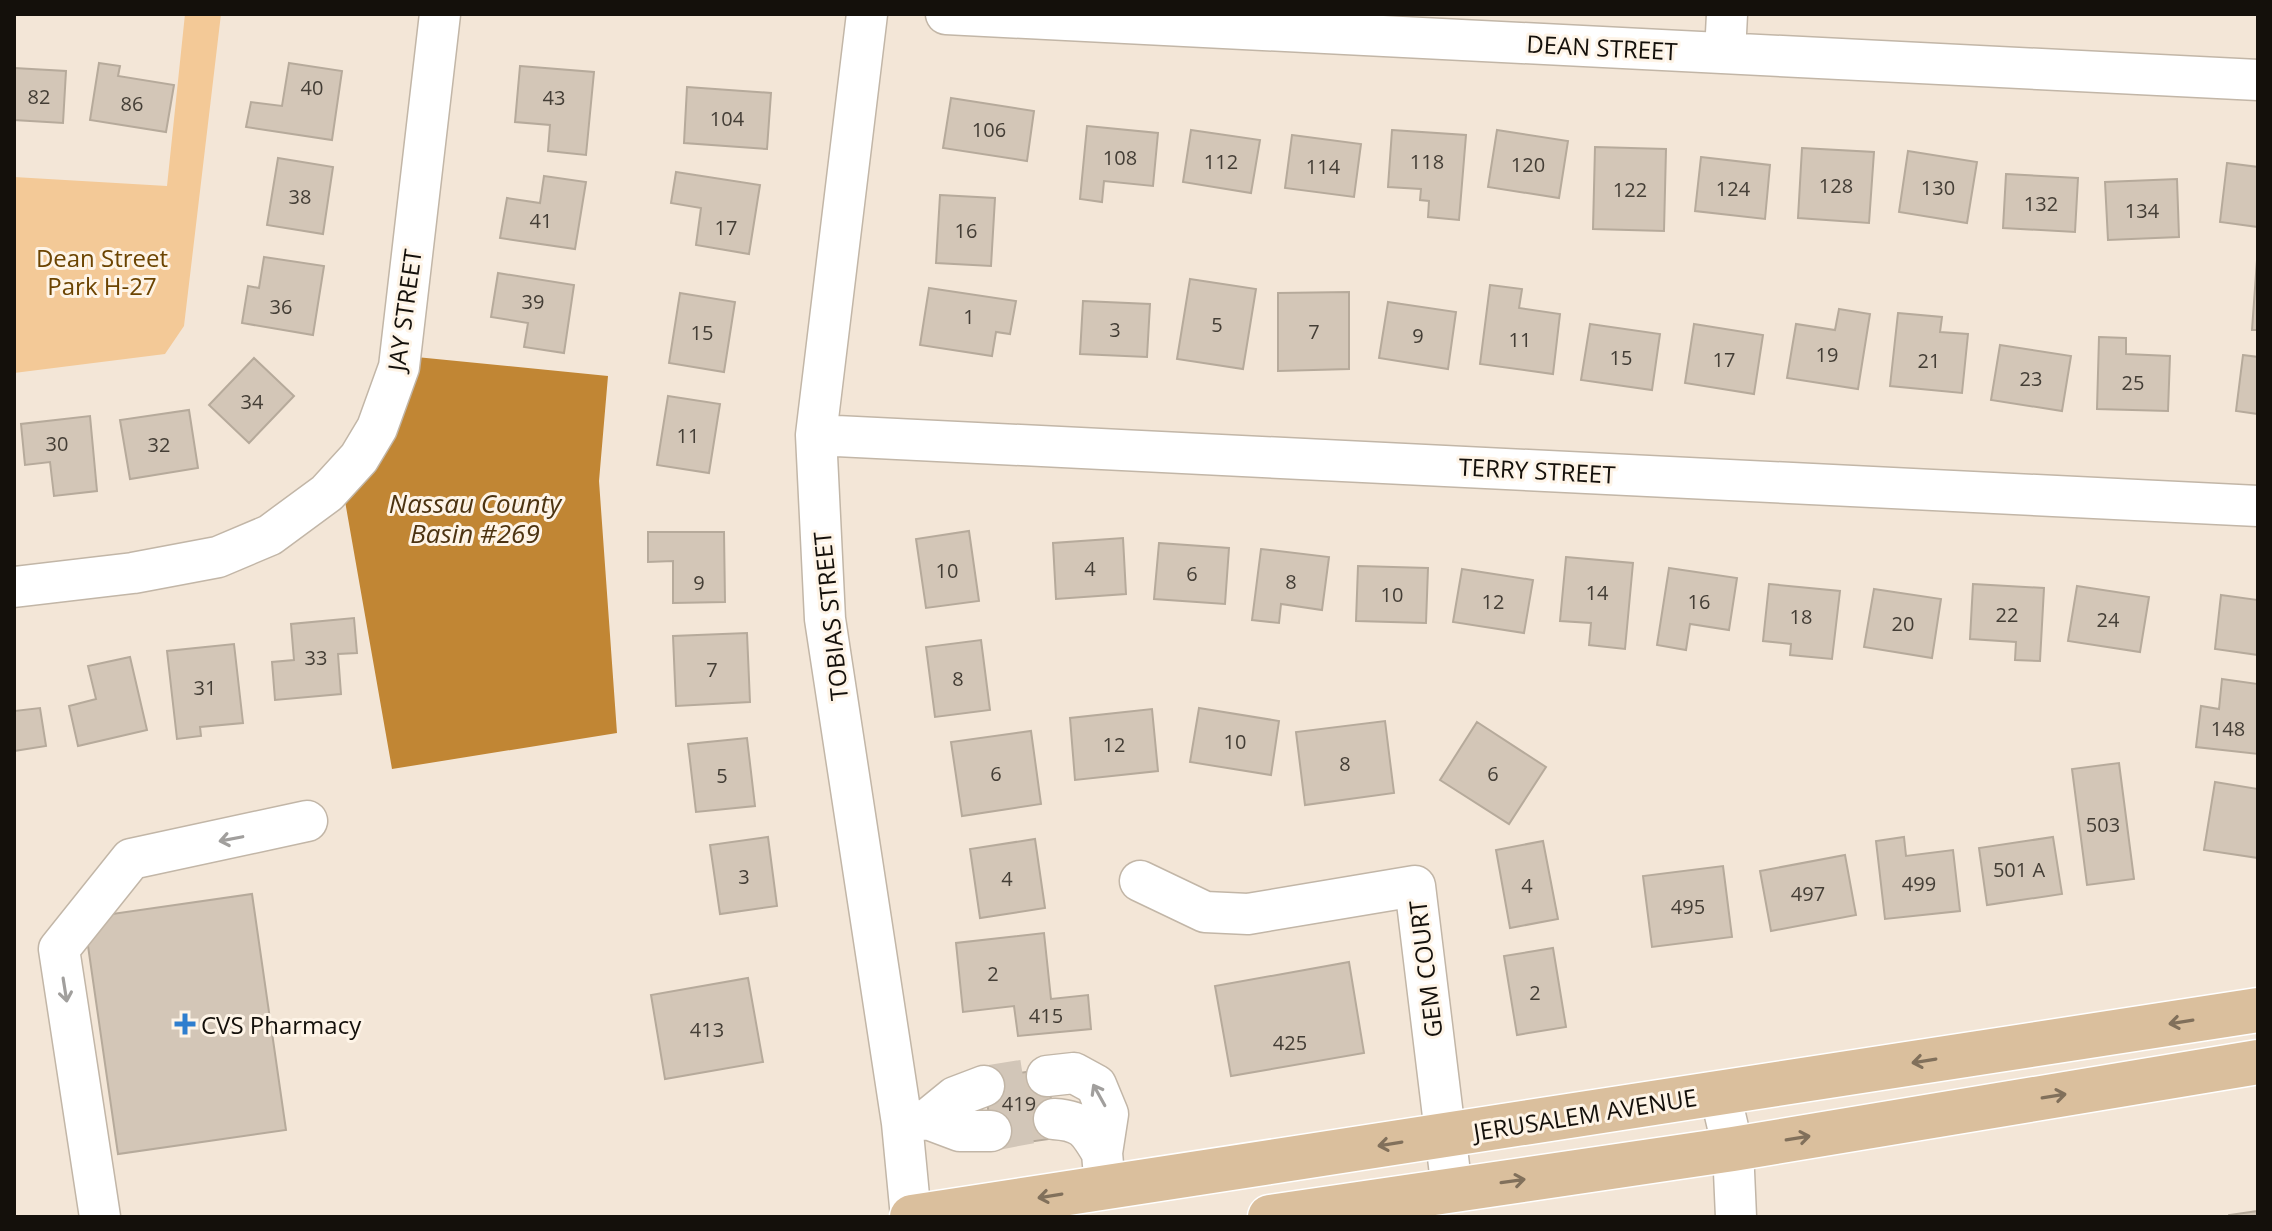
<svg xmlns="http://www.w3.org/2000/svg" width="2272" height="1231" viewBox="0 0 2272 1231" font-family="'Open Sans',sans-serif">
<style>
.green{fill:#f3c997}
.water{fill:#c18634}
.building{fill:#d3c6b7;stroke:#b6aa9b;stroke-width:2}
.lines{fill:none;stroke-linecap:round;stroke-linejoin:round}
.minor-tunnel{stroke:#d2c6b8;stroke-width:40;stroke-dasharray:40 20;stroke-linecap:butt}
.minor-casing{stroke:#c2b6a7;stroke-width:43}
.major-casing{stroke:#fff;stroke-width:47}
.minor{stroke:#fff;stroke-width:40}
.major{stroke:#dabf9d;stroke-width:44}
.oneway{stroke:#a19f9d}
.oneway2{stroke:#81705b}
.poi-dot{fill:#2f7ece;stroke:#fef4e7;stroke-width:3}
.labels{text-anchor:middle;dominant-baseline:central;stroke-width:6;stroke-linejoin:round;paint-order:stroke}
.number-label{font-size:20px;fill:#443e36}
.street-label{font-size:24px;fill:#14100b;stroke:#fef4e7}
.park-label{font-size:24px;fill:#6c4402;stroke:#fef4e7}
.poi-label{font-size:24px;fill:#14100b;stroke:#fef4e7;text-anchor:start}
.water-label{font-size:26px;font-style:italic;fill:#4c3311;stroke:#fef4e7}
</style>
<rect width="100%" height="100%" fill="#f3e6d7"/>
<path class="green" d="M185,14H221L184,326L165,354L14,373V177L167,186Z"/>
<path class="water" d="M406,356L608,376L599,481L617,733L392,769L342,484Z"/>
<path class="building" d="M99,63L120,66L118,76L174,85L166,132L90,120Z
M289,63L342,71L332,140L246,127L251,102L282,106Z
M520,66L594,72L586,155L548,151L550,125L515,122Z
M14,68L66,71L63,123L14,120Z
M687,87L771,93L767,149L684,143Z
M951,98L1034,111L1027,161L943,148Z
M1087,126L1158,133L1153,186L1104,181L1102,202L1080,199Z
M1191,130L1260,140L1251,193L1183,182Z
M1392,130L1466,135L1459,220L1428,217L1429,201L1420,200L1421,189L1388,187Z
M1497,130L1568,141L1559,198L1488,187Z
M1292,135L1361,144L1354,197L1285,188Z
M1595,147L1666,149L1664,231L1593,229Z
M1802,148L1874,152L1869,223L1798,218Z
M1908,151L1977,162L1967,223L1899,212Z
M1701,157L1770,165L1765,219L1695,211Z
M278,158L333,167L323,234L267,225Z
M2227,163L2258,167V227L2220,222Z
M676,172L760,185L749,254L696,245L701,208L671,203Z
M2006,174L2078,178L2075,232L2003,228Z
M544,176L586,182L575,249L500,238L507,198L540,203Z
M2177,179L2179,237L2108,240L2105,182Z
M940,195L995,198L991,266L936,263Z
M264,257L324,266L313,335L242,323L248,286L259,288Z
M2257,260H2258V330H2252Z
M498,273L574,285L564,353L524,347L528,323L491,317Z
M1190,279L1256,289L1243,369L1177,359Z
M1490,285L1522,289L1519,308L1560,314L1553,374L1480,364Z
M929,288L1016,301L1010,334L996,332L992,356L920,345Z
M1349,292V369L1278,371V293Z
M680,293L735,302L724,372L669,363Z
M1083,301L1150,304L1147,357L1080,354Z
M1388,302L1456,312L1448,369L1379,358Z
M1839,309L1870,314L1858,389L1787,378L1796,324L1835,330Z
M1898,313L1942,317L1940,332L1968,334L1962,393L1890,386Z
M1590,324L1660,334L1652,390L1581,380Z
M1694,324L1763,335L1754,394L1685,383Z
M2099,337L2126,338V354L2170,356L2168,411L2097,409Z
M2000,345L2071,356L2062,411L1991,400Z
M2243,355L2258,357V414L2236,411Z
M254,358L294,396L249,443L209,405Z
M668,396L720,404L709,473L657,465Z
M189,410L198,468L130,479L120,420Z
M90,416L97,491L54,496L50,462L25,465L21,424Z
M969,531L979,601L926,608L916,539Z
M648,532H724L725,602L673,603V561L648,562Z
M1123,538L1126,594L1056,599L1053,543Z
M1159,543L1229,548L1225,604L1154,599Z
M1261,549L1329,557L1322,610L1281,604L1279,623L1252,620Z
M1566,557L1633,563L1625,649L1589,645L1591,623L1560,621Z
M1358,566L1428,568L1426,623L1356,621Z
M1669,568L1737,578L1729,630L1690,624L1686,650L1657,645Z
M1462,569L1533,580L1524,633L1453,622Z
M1769,584L1840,591L1832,659L1790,655L1791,644L1763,641Z
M1973,584L2044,588L2040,661L2015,660L2016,642L1970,639Z
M2077,586L2149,597L2140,652L2068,641Z
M1874,589L1941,599L1932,658L1864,647Z
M2221,595L2258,600V655L2215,649Z
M354,618L357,653L338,654L341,694L275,700L272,662L294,660L291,624Z
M747,633L750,702L676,706L673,636Z
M981,640L990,710L935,717L926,647Z
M234,644L243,723L200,727L201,736L177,739L167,651Z
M130,657L147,730L78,746L69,706L96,699L88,666Z
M2222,679L2258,684V754L2196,747L2201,706L2219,709Z
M14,702L15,711L40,708L46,746L14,751Z
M1199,708L1279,721L1271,775L1190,762Z
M1152,709L1158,771L1075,780L1070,718Z
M1385,721L1394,793L1305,805L1296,732Z
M1477,722L1546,767L1509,824L1440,780Z
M1031,731L1041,804L962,816L951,742Z
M747,738L755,806L696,812L688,744Z
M2119,763L2134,879L2087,885L2072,769Z
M2215,782L2258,789V858L2204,850Z
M768,837L777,906L720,914L710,845Z
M1904,837L1906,856L1953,850L1960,911L1885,919L1876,841Z
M2053,837L2062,894L1987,905L1979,848Z
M1035,839L1045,908L980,918L970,849Z
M1543,841L1558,919L1510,928L1496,850Z
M1845,855L1856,915L1771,931L1760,871Z
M1723,866L1732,937L1652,947L1643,876Z
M252,894L286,1130L118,1154L84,918Z
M1044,933L1051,999L1088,995L1091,1029L1018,1036L1014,1006L963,1012L956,943Z
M1553,948L1566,1027L1517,1035L1504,956Z
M1349,962L1364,1053L1231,1076L1215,986Z
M748,978L763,1062L665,1079L651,995Z
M1047,1069L1056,1138L993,1147L984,1078Z
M2258,1211V1217H2229V1215Z"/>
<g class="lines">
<path class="minor-tunnel" d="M984,1086L1047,1076
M991,1131L1054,1119"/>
<g class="minor-casing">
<path id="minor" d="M867,14L816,435L825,619L902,1123L911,1217
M946,14L2258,80
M1725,53L1727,14
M816,435L2258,506
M14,587L133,573L218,557L270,535L327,493L359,458L377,428L399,367L440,14
M1140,881L1205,912L1248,914L1415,886L1452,1190
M1047,1076L1074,1073L1096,1085L1108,1114L1102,1153L1105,1187
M1720,1093L1733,1149L1736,1217
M928,1119L955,1097L984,1086
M1054,1119C1083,1121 1088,1129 1102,1153
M902,1123L928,1119L960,1131H991
M100,1217L59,949L131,859L307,821"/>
</g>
<g class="major-casing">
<path id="major" d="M912,1217L2258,1010
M1270,1217L1733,1149L2258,1062"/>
</g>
<use href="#minor" class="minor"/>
<use href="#major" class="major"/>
</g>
<defs><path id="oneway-shaft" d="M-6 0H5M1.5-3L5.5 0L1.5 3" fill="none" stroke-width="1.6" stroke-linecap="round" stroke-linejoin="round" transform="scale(2)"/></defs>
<g class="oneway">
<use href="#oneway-shaft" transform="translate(231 839) rotate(169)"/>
<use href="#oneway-shaft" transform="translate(65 990) rotate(81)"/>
<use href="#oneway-shaft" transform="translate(1099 1095) rotate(-119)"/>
</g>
<g class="oneway2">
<use href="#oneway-shaft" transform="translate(2181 1022) rotate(171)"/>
<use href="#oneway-shaft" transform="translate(1924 1061) rotate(171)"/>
<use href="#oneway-shaft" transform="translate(2054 1096) rotate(-9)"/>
<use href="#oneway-shaft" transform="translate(1798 1138) rotate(-9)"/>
<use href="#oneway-shaft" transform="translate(1390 1144) rotate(171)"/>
<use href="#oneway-shaft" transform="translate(1513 1181) rotate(-8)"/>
<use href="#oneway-shaft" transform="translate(1050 1196) rotate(171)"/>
</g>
<path class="poi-dot" d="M181 1012h8v8h8v8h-8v8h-8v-8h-8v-8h8z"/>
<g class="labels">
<g class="number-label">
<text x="312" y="87">40</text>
<text x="39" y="96">82</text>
<text x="554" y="97">43</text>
<text x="132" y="103">86</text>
<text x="727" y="118">104</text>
<text x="989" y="129">106</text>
<text x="1120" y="157">108</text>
<text x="1221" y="161">112</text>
<text x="1427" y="161">118</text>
<text x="1528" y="164">120</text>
<text x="1323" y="166">114</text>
<text x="1836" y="185">128</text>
<text x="1938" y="187">130</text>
<text x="1733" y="188">124</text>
<text x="1630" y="189">122</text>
<text x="300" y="196">38</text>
<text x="2041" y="203">132</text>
<text x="2142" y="210">134</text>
<text x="541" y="220">41</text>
<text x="726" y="227">17</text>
<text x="966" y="230">16</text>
<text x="533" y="301">39</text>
<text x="281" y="306">36</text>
<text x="969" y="316">1</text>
<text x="1217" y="324">5</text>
<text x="1115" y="329">3</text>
<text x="1314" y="331">7</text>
<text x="702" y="332">15</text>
<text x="1418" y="335">9</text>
<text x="1520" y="339">11</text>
<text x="1827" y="354">19</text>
<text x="1621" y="357">15</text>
<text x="1724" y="359">17</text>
<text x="1929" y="360">21</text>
<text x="2031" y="378">23</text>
<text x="2133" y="382">25</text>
<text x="252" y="401">34</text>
<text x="688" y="435">11</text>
<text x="57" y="443">30</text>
<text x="159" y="444">32</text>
<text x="1090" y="568">4</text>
<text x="947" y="570">10</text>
<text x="1192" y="573">6</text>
<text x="1291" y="581">8</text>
<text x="699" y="582">9</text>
<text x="1597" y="592">14</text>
<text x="1392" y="594">10</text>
<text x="1493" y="601">12</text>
<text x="1699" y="601">16</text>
<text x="2007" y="614">22</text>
<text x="1801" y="616">18</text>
<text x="2108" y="619">24</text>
<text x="1903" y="623">20</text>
<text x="316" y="657">33</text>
<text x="712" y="669">7</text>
<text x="958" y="678">8</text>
<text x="205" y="687">31</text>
<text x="2228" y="728">148</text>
<text x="1235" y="741">10</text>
<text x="1114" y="744">12</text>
<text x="1345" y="763">8</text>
<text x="996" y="773">6</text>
<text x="1493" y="773">6</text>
<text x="722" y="775">5</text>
<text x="2103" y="824">503</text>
<text x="2019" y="869">501 A</text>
<text x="744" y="876">3</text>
<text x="1007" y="878">4</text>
<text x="1919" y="883">499</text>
<text x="1527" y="885">4</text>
<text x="1808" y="893">497</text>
<text x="1688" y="906">495</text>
<text x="993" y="973">2</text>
<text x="1535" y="992">2</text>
<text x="1046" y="1015">415</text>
<text x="707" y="1029">413</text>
<text x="1290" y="1042">425</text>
<text x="1019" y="1103">419</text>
</g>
<g class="street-label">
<text transform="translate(1602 47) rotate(3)">DEAN STREET</text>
<text transform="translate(404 310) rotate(-82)">JAY STREET</text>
<text transform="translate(1537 470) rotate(3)">TERRY STREET</text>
<text transform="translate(830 616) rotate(-96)">TOBIAS STREET</text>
<text transform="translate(1425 969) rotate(-97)">GEM COURT</text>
<text transform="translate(1585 1114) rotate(-9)">JERUSALEM AVENUE</text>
</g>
<g class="park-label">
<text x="102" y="257">Dean Street<tspan x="102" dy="28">Park H-27</tspan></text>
</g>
<g class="poi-label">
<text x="201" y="1024">CVS Pharmacy</text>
</g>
<g class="water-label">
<text x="475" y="503">Nassau County<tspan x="475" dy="30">Basin #269</tspan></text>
</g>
</g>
<rect width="2272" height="1231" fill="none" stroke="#14100b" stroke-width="32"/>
</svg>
